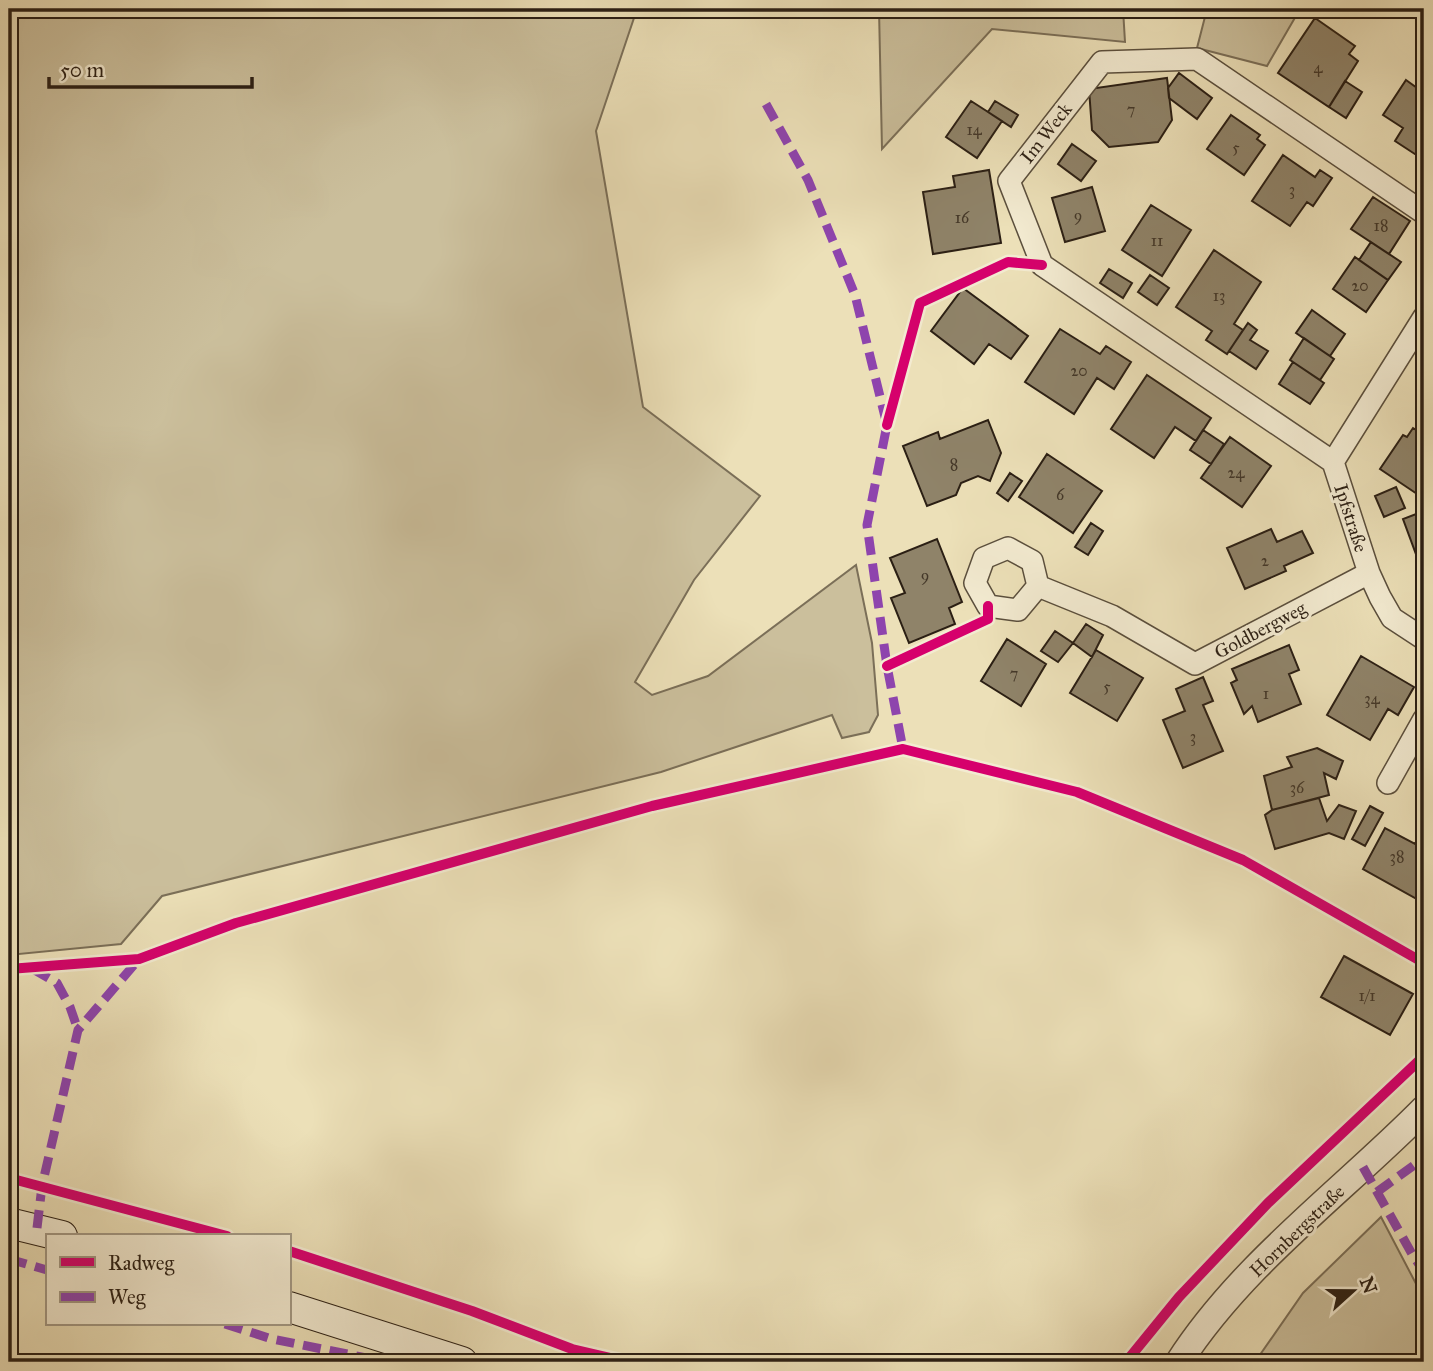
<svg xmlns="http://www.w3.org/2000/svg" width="1433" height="1371" viewBox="0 0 1433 1371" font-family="'IM FELL Great Primer',serif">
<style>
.green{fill:#cbbf9c;stroke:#7b6f58;stroke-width:2}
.building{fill:#8f8369;stroke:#2b1f14;stroke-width:2}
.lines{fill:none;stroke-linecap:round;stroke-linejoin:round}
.minor-casing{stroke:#5b4f3d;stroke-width:24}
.tertiary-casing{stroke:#5b4f3d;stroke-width:29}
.secondary-casing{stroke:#2b1f14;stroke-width:32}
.minor{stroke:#f3ebd1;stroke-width:21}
.tertiary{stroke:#f3ebd1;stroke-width:26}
.secondary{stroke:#f3ebd1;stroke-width:30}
.quiet{stroke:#8e44ad;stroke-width:9;stroke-dasharray:18 9;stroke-linecap:butt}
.cycleway-casing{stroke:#f3ebd1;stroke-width:15}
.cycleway{stroke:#d6006c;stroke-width:10}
.labels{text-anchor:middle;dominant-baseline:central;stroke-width:6;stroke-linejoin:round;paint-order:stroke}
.number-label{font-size:16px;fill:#443829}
.street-label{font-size:19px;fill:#2b1f14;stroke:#f3ebd1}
</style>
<rect width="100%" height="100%" fill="#ece0b8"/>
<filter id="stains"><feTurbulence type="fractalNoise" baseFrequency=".00286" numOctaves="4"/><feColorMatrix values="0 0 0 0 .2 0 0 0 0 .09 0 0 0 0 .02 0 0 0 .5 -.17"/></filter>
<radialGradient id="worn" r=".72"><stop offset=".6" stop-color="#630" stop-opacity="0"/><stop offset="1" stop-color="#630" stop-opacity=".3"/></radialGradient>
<path class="green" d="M9,9H637L596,131L643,407L760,496L694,580L635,682L652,695L708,676L856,565L872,643L878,715L869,732L842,738L832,715L661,772L162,896L121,944L9,955Z
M879,9H1123L1125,42L992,29L882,149Z
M1207,9H1300L1267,66L1197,48Z
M1381,1217L1424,1299V1362H1255L1303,1293Z"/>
<path class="building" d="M1315,18L1355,46L1349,54L1358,61L1329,107L1278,73Z
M1179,73L1212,98L1197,119L1169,98L1168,88Z
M1167,78L1172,120L1158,142L1109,147L1092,130L1089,89Z
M1406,80L1424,93V160L1395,141L1403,128L1383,115Z
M1345,81L1362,92L1346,118L1329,107Z
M971,101L1002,121L977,158L946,137Z
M995,101L1018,115L1011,127L988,112Z
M1231,115L1260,135L1257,139L1265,145L1244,175L1207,149Z
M1072,144L1096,161L1081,181L1058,164Z
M1283,155L1315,177L1320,170L1332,178L1313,206L1307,202L1290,226L1252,201Z
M989,170L1001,243L933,254L923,192L955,187L953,176Z
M1092,187L1105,231L1065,242L1052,198Z
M1373,197L1410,221L1389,254L1351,229Z
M1151,205L1191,230L1162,276L1122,250Z
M1371,242L1401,262L1388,280L1359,260Z
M1214,250L1261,282L1234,324L1243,330L1227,354L1206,340L1212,331L1176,307Z
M1355,257L1388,280L1366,312L1333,289Z
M1109,269L1132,283L1123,298L1100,283Z
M1150,275L1169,288L1157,305L1138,292Z
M963,288L1028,336L1011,359L989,344L974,364L931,331Z
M1312,310L1345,334L1330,356L1296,333Z
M1248,323L1257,330L1250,340L1268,351L1256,369L1229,351Z
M1060,329L1100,354L1106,346L1131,362L1114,389L1097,378L1074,414L1025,382Z
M1304,338L1334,359L1320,380L1290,360Z
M1293,362L1324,383L1310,404L1279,384Z
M1147,375L1211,418L1196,441L1175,427L1154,458L1111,429Z
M988,420L1001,453L990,481L978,476L961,483L956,495L927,506L903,446L938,432L940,439Z
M1413,428L1424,435L1423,498L1380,469L1403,435L1407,437Z
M1203,430L1224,444L1211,464L1190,450Z
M1230,437L1271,466L1242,507L1201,478Z
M1047,454L1102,491L1073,533L1019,497Z
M1010,473L1022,481L1008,501L997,493Z
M1396,487L1405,508L1384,517L1375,496Z
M1424,511V576L1403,519Z
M1091,523L1103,531L1088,555L1075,547Z
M1271,529L1277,542L1302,531L1313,553L1284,566L1286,571L1245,589L1227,548Z
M937,539L962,602L949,608L955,624L909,643L891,598L905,593L890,558Z
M1086,624L1103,635L1092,657L1073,643Z
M1055,631L1073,643L1058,662L1041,651Z
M1007,639L1046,664L1021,706L981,681Z
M1289,645L1299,670L1289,674L1301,704L1258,722L1252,706L1244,714L1231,683L1237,680L1232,669Z
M1096,650L1143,678L1117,721L1070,693Z
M1361,656L1414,687L1398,715L1388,709L1370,740L1327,715Z
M1203,677L1213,701L1203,705L1223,751L1183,768L1163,720L1185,711L1176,689Z
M1317,748L1343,761L1336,779L1324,773L1329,795L1272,810L1264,776L1292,767L1287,757Z
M1319,798L1327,821L1339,805L1356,811L1344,839L1329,833L1275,849L1265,815L1272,810Z
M1370,806L1383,813L1365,846L1352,839Z
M1424,826V903L1363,869L1385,828L1415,844Z
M1344,956L1413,994L1390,1035L1321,997Z"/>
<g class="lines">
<g class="minor-casing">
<path id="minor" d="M1424,317L1333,462L1369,573L1380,597L1392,618L1424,639
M1333,462L1042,265L1009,181L1102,62L1197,59L1424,213
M1008,548L1032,561L1038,586L1018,610L988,606L975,583L984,558Z
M1038,586L1112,616L1195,664L1369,573
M1388,783L1424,719"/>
</g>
<g class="tertiary-casing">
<path id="tertiary" d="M1179,1362C1242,1264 1343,1191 1424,1109"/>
</g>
<g class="secondary-casing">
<path id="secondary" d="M9,1223L62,1236
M289,1307L462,1362"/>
</g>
<use href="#minor" class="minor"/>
<use href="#tertiary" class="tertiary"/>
<use href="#secondary" class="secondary"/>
<path class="quiet" d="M766,104L808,180L855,295L887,425L867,525L887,666L903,749
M33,969L57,983L70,1007L78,1030
M1363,1167L1412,1254L1424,1272
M1377,1192L1424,1158
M37,1228L42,1186L78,1030L139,959
M9,1259L47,1270
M225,1324L272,1339L387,1362"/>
<g class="cycleway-casing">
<path id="cycleway" d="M887,425L920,303L1008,262L1042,265
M887,666L988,619V606
M9,969L139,959L236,923L652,806L903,749L1077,792L1243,860L1424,963
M9,1178L227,1236
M289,1251L472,1311L572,1349L628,1362
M1126,1362L1179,1297L1268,1203L1424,1056"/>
</g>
<use href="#cycleway" class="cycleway"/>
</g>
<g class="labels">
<g class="number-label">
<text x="1318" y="67">4</text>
<text x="1131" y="109">7</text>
<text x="974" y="129">14</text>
<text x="1236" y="147">5</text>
<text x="1292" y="189">3</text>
<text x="1078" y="215">9</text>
<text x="962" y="217">16</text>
<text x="1381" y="225">18</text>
<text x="1157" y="240">11</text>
<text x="1360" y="285">20</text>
<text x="1219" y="295">13</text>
<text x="1079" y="370">20</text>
<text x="954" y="464">8</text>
<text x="1236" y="472">24</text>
<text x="1060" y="494">6</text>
<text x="1265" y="560">2</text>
<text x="925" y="575">9</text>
<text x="1014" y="673">7</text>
<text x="1107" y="686">5</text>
<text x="1266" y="693">1</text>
<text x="1372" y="698">34</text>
<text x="1193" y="736">3</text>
<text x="1297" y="787">36</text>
<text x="1397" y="856">38</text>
<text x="1367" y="995">1/1</text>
</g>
<g class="street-label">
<text transform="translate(1046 133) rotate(-52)">Im Weck</text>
<text transform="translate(1351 518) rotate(72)">Ipfstraße</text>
<text transform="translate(1260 630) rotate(-28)">Goldbergweg</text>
<text transform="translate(1297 1231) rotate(-44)">Hornbergstraße</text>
</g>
</g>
<rect width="1433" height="1371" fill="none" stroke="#ece0b8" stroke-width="35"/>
<rect x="10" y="10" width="1412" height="1350" fill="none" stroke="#2b1f14" stroke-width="3.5"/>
<rect x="18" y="18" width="1398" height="1336" fill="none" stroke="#2b1f14" stroke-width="2"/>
<rect x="46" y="1234" width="245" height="91" fill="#f3ebd1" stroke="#a39985" stroke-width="2"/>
<rect x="60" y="1257" width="35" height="10" fill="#d6006c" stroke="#a39985" stroke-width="2"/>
<text x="108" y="1270" font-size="21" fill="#2b1f14">Radweg</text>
<rect x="60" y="1292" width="35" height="10" fill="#8e44ad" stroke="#a39985" stroke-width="2"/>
<text x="108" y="1304" font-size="21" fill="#2b1f14">Weg</text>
<g transform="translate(1353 1291) rotate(69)" stroke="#f3ebd1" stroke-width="5" paint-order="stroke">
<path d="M0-5L12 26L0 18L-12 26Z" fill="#2b1f14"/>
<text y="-10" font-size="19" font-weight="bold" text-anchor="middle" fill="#2b1f14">N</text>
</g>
<path d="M49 77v10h203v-10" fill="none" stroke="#2b1f14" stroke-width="3.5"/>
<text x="60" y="77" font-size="21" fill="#2b1f14" stroke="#f3ebd1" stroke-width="5" paint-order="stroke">50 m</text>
<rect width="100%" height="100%" filter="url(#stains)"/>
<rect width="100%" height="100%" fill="url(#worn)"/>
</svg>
